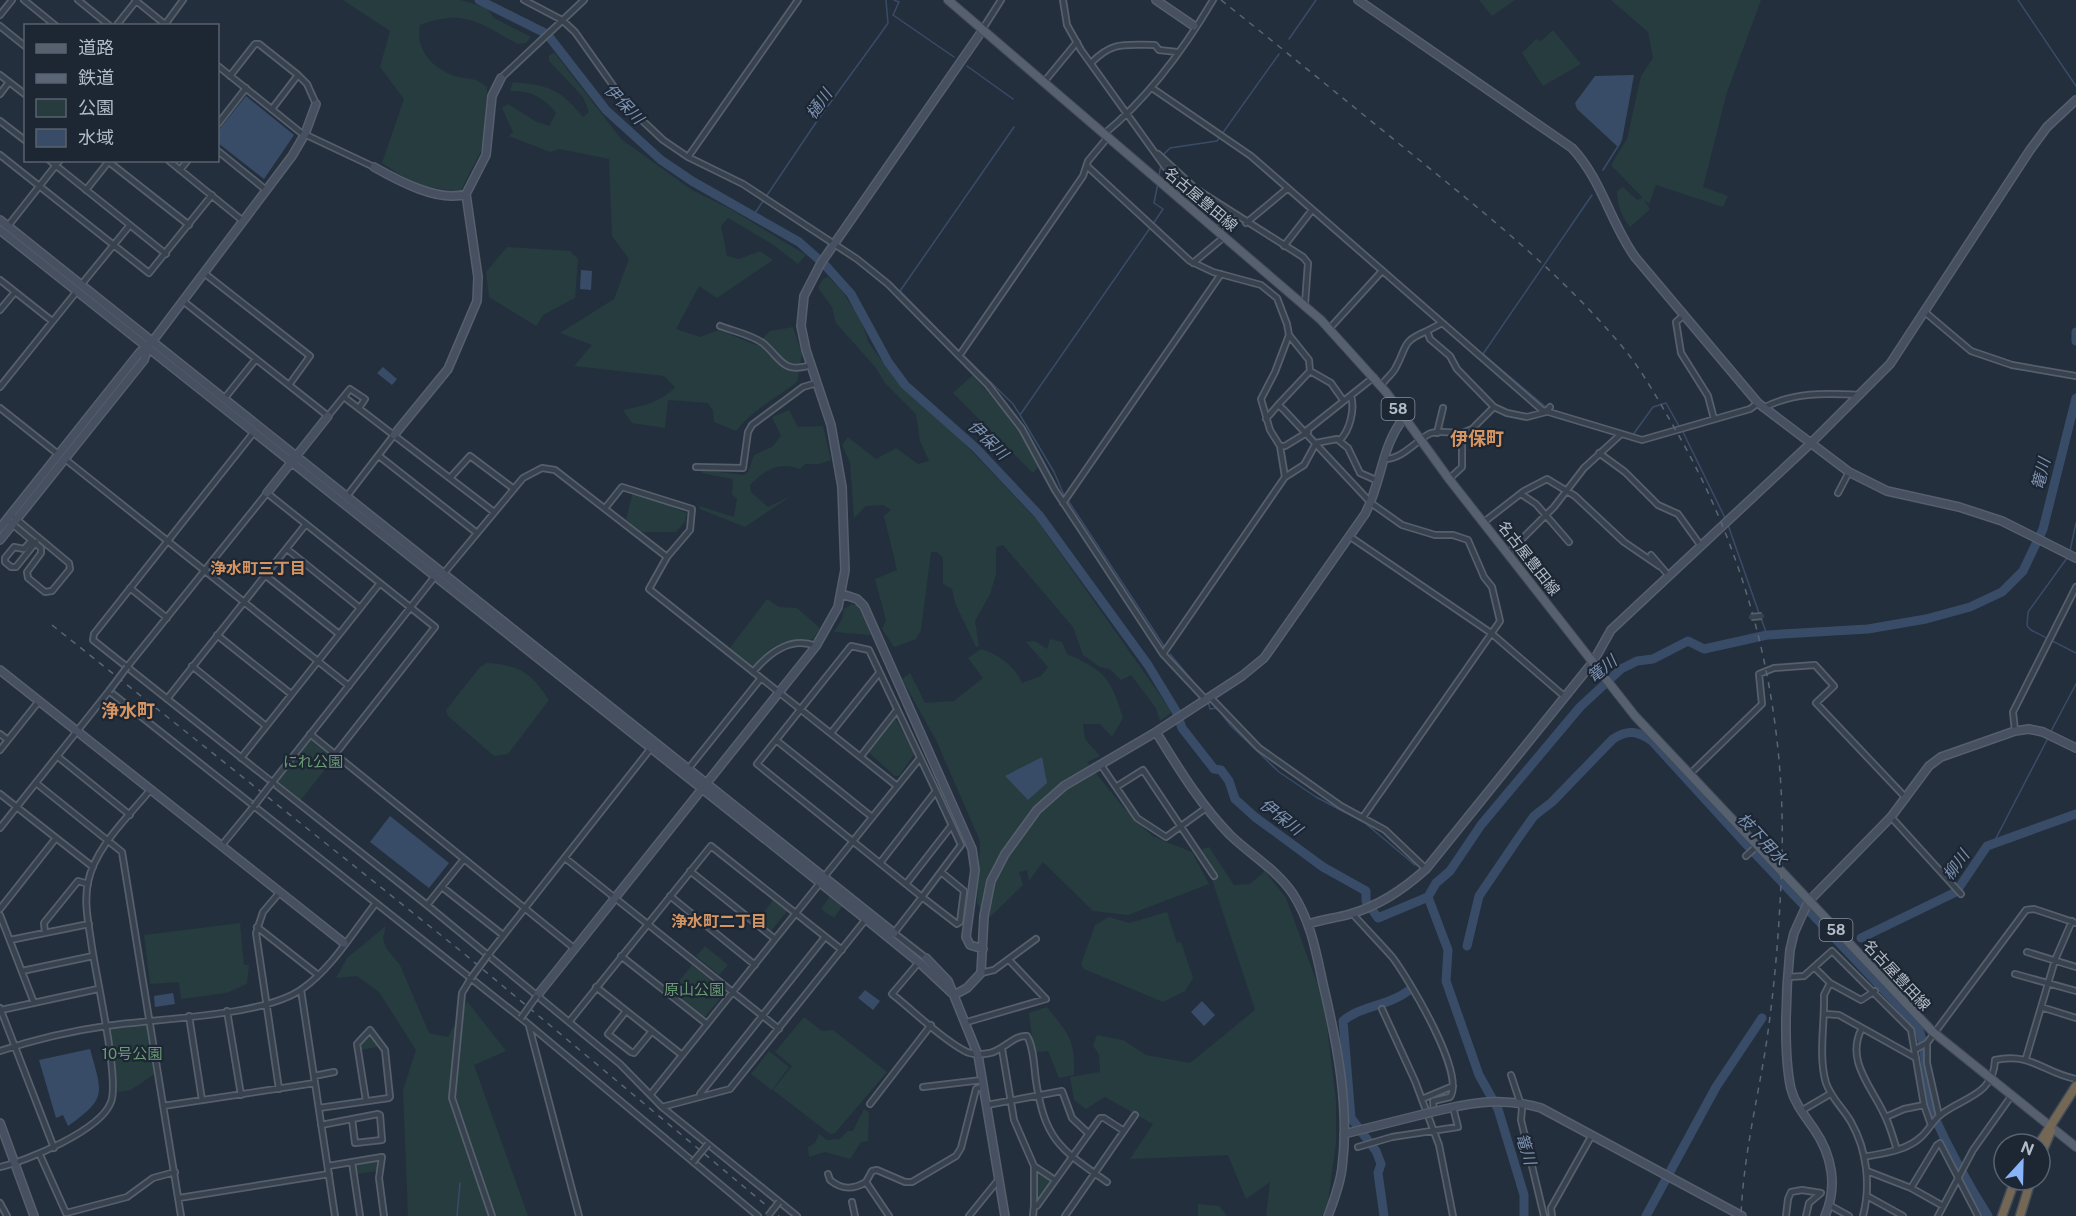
<svg xmlns="http://www.w3.org/2000/svg" width="2076" height="1216" viewBox="0 0 2076 1216" font-family="'Public Sans','Noto Sans JP',sans-serif">
<style>
.green{fill:#263c3f}
.water{fill:#394c67}
.lines{fill:none;stroke-linecap:round;stroke-linejoin:round}
.stream{stroke:#394c67;stroke-width:1.5}
.river{stroke:#394c67;stroke-width:9}
.street-casing{stroke:#565f6c;stroke-width:8}
.secondary-casing{stroke:#565f6c;stroke-width:10}
.primary-casing{stroke:#414a57;stroke-width:10}
.highway-casing{stroke:#434c59;stroke-width:11}
.street{stroke:#38414e;stroke-width:4.5}
.secondary{stroke:#465061;stroke-width:7}
.primary{stroke:#56606e;stroke-width:8}
.highway{stroke:#746855;stroke-width:8}
.rail{stroke:#5a6575;stroke-width:1.5;stroke-dasharray:6 6;stroke-linecap:butt}
.street-bridge-casing{stroke:#565f6c;stroke-width:8;stroke-linecap:butt}
.secondary-bridge-casing{stroke:#565f6c;stroke-width:10;stroke-linecap:butt}
.street-bridge{stroke:#38414e;stroke-width:4.5}
.secondary-bridge{stroke:#465061;stroke-width:7}
.labels{text-anchor:middle;dominant-baseline:central;stroke-width:4.5;stroke-linejoin:round;paint-order:stroke}
.shield{fill:#1d2633;stroke:#878f9c;stroke-width:1.5}
.shield-label{font-size:14px;font-weight:bold;fill:#b4bcc9}
.street-label{font-size:15px;fill:#b4bcc9;stroke:#1d2633}
.park-label{font-size:15px;fill:#6b9a76;stroke:#1d2633}
.water-label{font-size:16px;font-style:italic;fill:#7c92b1;stroke:#1d2633}
.neighbourhood-label{font-size:16px;font-weight:bold;fill:#d59563;stroke:#1d2633}
.quarter-label{font-size:18px;font-weight:bold;fill:#d59563;stroke:#1d2633}
</style>
<rect width="100%" height="100%" fill="#242f3e"/>
<path class="green" d="M343,0H461L487,8L494,18L531,37L526,43L518,44C479,23 465,8 420,25C415,49 431,66 452,75C467,81 473,75 487,87L486,124L481,151L460,192L416,185L382,163L404,99L380,67L390,31Z
M1479,0H1515L1492,16Z
M1611,0H1761L1727,92L1703,187L1728,196L1723,207L1656,185L1649,204L1644,200L1650,209L1630,227C1622,218 1617,204 1617,191L1623,187L1637,200L1643,198L1611,165L1627,139L1641,76L1653,58L1648,32Z
M1553,30L1581,64L1543,86L1522,53L1536,39L1541,41Z
M554,52L621,139L692,190L732,210L806,255L798,264L772,244L728,218L721,226L727,256L739,259L760,251L773,260L717,298L699,286L676,329L700,337L719,330L756,345L770,331L793,327L802,354L797,382C776,398 751,411 736,431L714,422L713,411L708,403L668,400L665,428L632,423L623,410C642,406 662,402 675,387L664,376L574,366L592,345L560,333L614,299L629,259L612,236L609,159L560,149L550,152L509,136L513,132L502,108L508,104L535,121L549,126L556,113C544,97 529,90 510,91L513,82C550,86 559,88 583,117L589,112L583,97L549,61V56Z
M507,247L570,251L578,259L575,298L543,315L536,326L489,297L486,272Z
M828,277L842,291L860,318L869,343L898,383L963,442L1036,519L1172,712L1160,721L1156,708L1131,675L1121,680L1110,669L1100,667L1083,655L1073,627L1003,545L996,547V574L990,594L975,621L979,646L976,647L955,603L952,589L943,584V558L937,552H931L921,630L916,639L894,647L882,629L886,620L875,579L897,570L884,516L891,510L883,505L866,506L854,518L850,462L842,445L848,437L876,459L896,448L918,464L929,461L920,441L916,414L885,383L876,368L836,323L832,307L818,288L823,279Z
M973,375L1016,425L1040,465L1033,473L953,393Z
M789,410L798,427L823,426L831,460L819,464H805L800,469C779,461 765,470 750,485L751,492L768,507L791,496L745,527L700,509L699,506L734,517L737,499L732,494L733,479L701,473L703,470L744,475L748,472L754,455L772,447L781,436L772,417Z
M633,492L687,513L685,522L676,532H641L626,520Z
M767,599L779,607L797,608L820,628L813,639C780,642 775,641 753,667L729,649Z
M852,604L861,606L871,627L870,635L834,632L842,619L844,609Z
M1050,639L1062,642L1067,654C1106,671 1111,679 1123,718L1112,737L1100,724H1083L1085,739L1100,756L1087,762L1123,807L1152,836L1192,852L1209,884L1128,915L1093,911L1043,862L1029,881L1027,870L1019,872L1023,885L988,919L977,903L980,841L936,740L902,679L910,673L925,703L954,701L983,678L968,658L981,649C998,654 1016,667 1022,683L1041,676L1048,667L1026,642L1035,641L1047,649Z
M487,663C520,665 531,673 549,700L508,754L494,756L448,716L446,710L480,667Z
M894,716L915,753L899,776H895L868,752Z
M311,737L336,756L299,802L275,783Z
M1209,847L1234,885L1250,884L1265,871L1286,898L1324,1002L1336,1100V1143L1328,1201L1322,1216H1266L1270,1182L1246,1199L1228,1155L1130,1159L1153,1124L1105,1097L1086,1109L1074,1100L1070,1077L1100,1072L1099,1055L1093,1045L1097,1035L1123,1040L1146,1055L1190,1063L1255,1010L1202,849Z
M830,896L843,905L834,918L821,909Z
M774,899L788,910L771,931L757,921Z
M1167,912L1177,943L1181,942L1193,978L1185,991L1163,1002L1084,969L1081,964L1095,925L1109,917L1129,923Z
M240,923L244,965H249L247,984L226,993L181,999L179,982L150,984L144,935Z
M386,926L383,938L386,948L400,965L429,1033L448,1037L467,1001L506,1051L474,1065L528,1216H408L403,1090L416,1050L379,992L357,976L336,978L347,958Z
M705,946L728,965L719,975L696,956Z
M692,965L723,989L724,994L704,1018L670,992Z
M1047,1007C1069,1035 1075,1038 1074,1075L1059,1078L1048,1051L1034,1052L1029,1013Z
M804,1017L822,1031L833,1030L887,1072L835,1133L830,1134L773,1090L792,1066L775,1052Z
M148,1025L156,1073L131,1090L118,1092L109,1032L111,1028Z
M369,1035H374L381,1046L361,1050L360,1044Z
M769,1051L789,1067L772,1090L751,1074Z
M864,1109L869,1112L868,1141L861,1142L850,1159L825,1152L809,1157L808,1147L815,1143L819,1134L827,1140L840,1139L848,1131H853Z
M381,1161L378,1171L356,1174L354,1165Z
M1036,1171L1052,1181L1037,1200V1199Z
M1198,1204L1219,1206L1227,1216H1198Z"/>
<path class="water" d="M1634,75L1622,140L1618,147L1577,109L1575,103L1595,76Z
M246,96L294,135L264,179L218,143V131Z
M581,270L592,271L591,290L580,289Z
M383,367L397,379L392,385L377,373Z
M1042,757L1047,783L1028,800L1005,776Z
M390,816L449,863L429,888L370,842Z
M865,990L880,1001L873,1010L858,998Z
M173,993L175,1004L155,1007L154,996Z
M1202,1001L1215,1015L1204,1026L1191,1012Z
M90,1049C102,1093 108,1098 68,1126L63,1115L56,1118L39,1060Z"/>
<g class="lines">
<path class="stream" d="M894,0L899,2L893,15L954,57
M2018,0L2076,86
M1289,39L1316,0
M967,66L1013,99
M1163,155L1170,148L1217,141L1279,54
M1603,170L1620,143
M1159,175L1161,165
M753,216L817,121L881,33L888,23L886,0
M1153,224L1163,209L1154,203L1158,183
M1150,228L1020,415L1054,472L1063,493L1164,646
M958,350L900,291L1014,127
M963,355L1013,404L1020,415
M1548,409L1483,354L1592,195
M1566,415L1622,432
M1682,430L1726,520
M1632,436L1653,407L1666,403L1679,426
M1728,525L1759,613
M2070,551L2076,523
M2067,558L2028,612L2027,626L2031,630L2076,653
M1761,618L1767,635
M1170,654L1206,697
M1208,701L1210,709L1217,708L1231,726L1279,772L1316,797L1365,823L1415,865
M2050,733L2076,684
M1993,844L2048,738
M1434,880L1436,883
M457,1216L460,1183"/>
<path class="river" d="M479,0L547,34L606,110L661,160L692,181L799,242L825,265L851,294L888,362L905,385L976,448L1039,515L1148,665L1176,711L1182,728L1214,769L1221,770L1229,781L1235,799L1255,817L1323,867L1366,891V901L1378,918L1428,897
M2076,332V341
M1861,938L1956,892L1987,846L2076,814
M1467,946L1479,896L1519,837L1534,816L1552,802L1613,739C1628,729 1638,731 1652,741L1745,843L1916,1024C1930,1048 1922,1087 1933,1114C1949,1149 1968,1184 1988,1216
M1384,1216L1378,1173L1381,1164L1376,1151L1351,1118L1343,1021C1362,1005 1389,1006 1408,991
M1524,1216V1195L1498,1109L1479,1075L1446,981L1448,950L1428,897L1436,883L1450,871L1481,825L1580,707L1621,669L1637,661L1653,659L1688,641L1704,649L1767,635L1868,629L1926,619L1970,607L2002,592L2023,571L2043,529L2076,398
M1646,1216L1716,1087L1762,1018"/>
<g class="street-casing">
<path id="street" d="M24,0L56,26
M78,0L110,26
M135,0L167,26
M524,0L562,20L575,32L629,108L663,140L688,157L743,184L857,259L888,284L988,385L1022,429L1055,490L1163,654L1206,700
M1063,0L1067,25L1081,50L1183,192L1187,205
M0,15L12,0
M0,26L26,47
M116,26L136,1
M164,26L183,0
M982,30L1001,0
M1091,63C1113,41 1124,45 1155,45L1159,50L1177,52
M218,66L300,132L374,167
M0,75L26,95
M298,75L307,84L316,104
M230,76L255,44H259L298,75L272,109
M501,78L584,0
M1044,82L1077,42
M1152,88L1251,156L1542,410L1642,440L1750,409L1758,403
M0,94L9,82
M0,121L26,141
M218,124L246,88
M1104,134C1148,98 1184,49 1213,0
M218,151L266,190
M1158,154L1196,189L1303,257L1308,263L1305,304
M0,155L149,273L212,195
M688,157L798,0
M49,160L166,254
M168,160L243,221
M109,162L189,225
M1087,166L1190,261L1213,272L1261,285L1277,298L1287,324L1289,335L1275,372L1261,399L1270,430L1280,446L1285,477L1163,654
M180,170L188,160
M86,190L109,161
M1246,223L1288,188
M8,226L60,160
M1219,232L1224,208
M1284,246L1312,210
M1193,263L1224,237
M204,273L310,356L289,385
M0,280L52,321
M81,285L130,225
M183,301L328,416L350,389L365,399L359,408
M0,310L15,292
M1926,313L1971,351L2012,365L2076,376
M1684,315L1676,322L1681,353L1708,396L1714,419
M1442,323L1427,331L1430,339L1450,356L1457,369L1494,407L1507,413L1527,417L1546,412L1550,407
M720,326C733,331 753,335 764,344C781,359 783,374 811,365
M1330,328L1382,271
M959,356L1083,176L1088,161L1108,137
M1310,371L1331,383L1343,400
M1381,386C1385,379 1393,374 1396,367C1408,345 1401,342 1427,331
M0,387L77,291
M344,397L494,512
M224,399L256,359
M1278,405L1310,371L1309,360L1289,335
M0,408L58,454
M1763,408C1794,392 1825,393 1860,395
M1266,419L1278,405L1283,409L1371,503L1402,525L1435,535H1453L1468,540L1484,577L1492,587L1500,621L1498,624L1363,817
M1306,431L1374,377
M254,432L94,634L93,640L427,905L620,1064L662,1107L797,1216
M1437,433L1443,408
M1462,433L1472,429L1494,407
M1340,440C1350,430 1355,409 1351,396
M1280,446H1285L1308,432
M1599,453L1625,472L1658,505L1678,514L1701,546
M379,456L477,533
M65,459L349,686
M1384,459C1401,460 1416,441 1429,434C1437,430 1453,433 1462,433V467L1449,479
M696,467L743,468L748,432L752,425L803,387L817,383
M1285,477L1304,465L1316,443L1337,439L1348,448L1360,473L1378,481
M450,478L470,456L514,489
M1838,493L1849,472
M1521,494L1536,504L1569,542
M347,496L394,435
M1063,503L1221,274
M606,507L622,487L692,509L690,530L667,557
M1484,522L1524,491L1547,479L1575,496L1624,542L1659,566
M11,523L41,548V553L27,572L28,578L45,592L52,591L70,569L69,563L15,518
M1349,536L1491,633L1564,696
M32,540L24,549L14,547L5,558V562L11,567H16L36,542
M287,549L360,608
M1508,553L1554,507L1584,468L1620,435
M1651,555L1669,576
M444,573L523,478L542,468L555,470L667,557L649,589L897,786
M265,575L339,634
M130,588L167,618
M217,635L291,694
M192,666L266,726
M127,667L267,493L435,627L336,753
M753,672C769,653 790,636 816,646
M1210,697L1259,748L1341,806L1385,830L1426,869
M167,699L306,524
M2015,731L2013,712L2076,587
M831,733L879,673
M0,734L8,740
M310,734L575,949
M776,740L872,817
M0,750L39,701
M57,756L130,815
M861,756L897,710
M241,758L380,583
M1101,765L1137,818L1166,837L1206,808
M689,768L761,678
M1691,773L1762,704L1759,674L1774,668L1815,665L1834,686L1816,703L1906,798
M36,783L122,852L181,1216
M272,783L436,575
M1116,787L1143,770L1214,876
M936,791L961,845L922,897L957,924L960,922L964,891L941,872
M0,794L93,867
M1891,817L1961,894
M0,828L109,691L521,1018L758,1216
M222,845L254,806
M1746,856L1757,846
M565,858L779,1029
M880,863L936,791L869,650L851,646L757,764L922,897L894,933L926,958
M690,871L775,939
M824,877L920,758
M906,884L952,825
M442,887L503,935
M670,896L755,965
M427,905L464,859
M0,909L56,838
M1352,913C1365,928 1380,943 1393,958C1409,980 1466,1074 1450,1097L1433,1101L1434,1112
M0,915L34,1003
M257,927L318,975
M45,933L44,923L78,881L88,884
M10,940L89,924
M2027,952L2076,967
M488,955L651,748
M621,956L707,1024
M919,962L892,994C915,1012 938,1036 963,1050C971,1055 980,1055 990,1053C1004,1050 1013,1035 1027,1036C1034,1048 1034,1067 1036,1081C1045,1140 1060,1149 1107,1182
M1814,967L1830,983L1861,1000L1875,991
M22,971L93,956
M981,973L994,970L1036,939
M2015,974L2076,991
M1789,977L1804,976L1832,951L1911,1030L1924,1105L1931,1125
M471,978L462,993L452,1098L492,1216
M1830,983L1824,995C1825,1022 1818,1056 1826,1083C1831,1098 1843,1108 1851,1122C1867,1150 1871,1185 1863,1216
M596,987L682,1055
M301,990L335,1216
M2041,1007L2076,1018
M0,1008L54,1148
M1382,1009L1415,1081L1439,1145L1453,1216
M1,1010L98,989
M227,1011L241,1095
M626,1011L608,1034L631,1052L634,1053L652,1031
M1825,1014L1839,1015L1916,1058
M189,1016L202,1100
M569,1022L711,846L842,950
M967,1022L1046,999L1009,960
M529,1026L579,1216
M1862,1028C1845,1060 1871,1086 1884,1114C1890,1125 1893,1138 1897,1150
M1927,1043V1063L1939,1116
M1002,1049L1014,1120L1034,1166L1055,1180
M1916,1049L1927,1043L2026,910L2034,909L2076,923
M0,1051C33,1040 71,1031 106,1026C157,1018 263,1017 302,989C332,968 353,932 376,903
M2026,1058L2055,960L2072,921
M1511,1075L1522,1108L1521,1120L1544,1216
M314,1076L334,1072
M923,1087L982,1080
M279,1089L256,933L263,912L280,892
M651,1094L820,883
M700,1097V1094L825,937
M1422,1099L1453,1086
M870,1104L931,1025
M987,1105L1062,1091L1072,1118L1088,1133
M163,1106L315,1083
M662,1107L730,1089L866,919
M319,1108L389,1098L390,1097L385,1050L370,1030L357,1044L366,1101
M1801,1111L1830,1094
M1886,1117L1904,1109L1924,1105
M321,1125L378,1114L380,1115L382,1140L355,1143L352,1119
M1358,1147L1392,1137L1458,1127L1453,1107
M40,1155L66,1213L127,1197L153,1178L175,1172
M1864,1157C1883,1153 1906,1151 1921,1137C1928,1131 1932,1122 1939,1116C1960,1098 1994,1096 1995,1060C2031,1052 2044,1073 2076,1079
M352,1162L360,1216
M328,1166L382,1157L379,1178L384,1216
M0,1167C27,1161 101,1130 111,1102C120,1079 95,973 91,941C88,921 84,902 88,882C95,847 129,816 151,789
M1867,1171L1911,1188L1943,1206
M828,1174L830,1180C842,1190 853,1190 866,1182
M1911,1188L1937,1145L1940,1143L1978,1216
M1867,1196L1903,1216
M179,1198L329,1174
M852,1202L855,1216
M0,1203L7,1216
M1829,1205L1849,1216
M1034,1206V1166
M889,1216L866,1182L872,1171L877,1170L905,1182H912L956,1156L961,1148L976,1089L983,1086
M969,1216L999,1179
M1033,1216L1034,1206H1037L1100,1118H1104L1124,1131
M1065,1216L1135,1115
M1552,1216L1551,1208L1592,1135
M1786,1216L1788,1199L1791,1192L1802,1190L1821,1193L1809,1203L1806,1216
M1938,1216L1973,1150L2012,1095"/>
</g>
<g class="secondary-casing">
<path id="secondary" d="M1156,0L1194,26
M1358,0L1572,148C1602,180 1610,222 1635,257L1758,403L1849,472L1887,491L1959,507L2002,521L2076,558
M374,167C397,180 439,203 466,194
M0,220L894,933
M0,230L862,916L922,965L954,995
M394,435L448,369L477,301L478,277L466,194L486,155L492,96L501,78
M267,493L328,416
M0,528L140,352L152,342L292,156L305,134L316,104
M0,540L144,360L148,347
M842,594L857,599L864,606L972,849L975,870L966,937L970,945L983,949
M0,670L344,943
M1156,732C1179,769 1200,804 1230,835C1251,855 1277,870 1293,894C1311,922 1316,952 1323,984C1337,1043 1350,1107 1342,1168C1340,1185 1334,1200 1328,1216
M1309,924C1323,919 1337,918 1350,914C1379,906 1405,888 1426,869L1593,662L1611,630L1811,443L1890,364L2030,150L2047,127L2076,100
M926,958L948,981L978,1055L1005,1216
M954,995L967,988L981,973L984,916L991,881L1005,854L1037,810L1064,786L1156,732L1242,676L1264,658L1365,514C1382,482 1381,446 1404,418
M536,997L816,646L838,607L845,570L842,487L831,425L806,350L801,326L804,296L821,263L982,31
M1445,1109C1479,1101 1507,1098 1541,1108L1742,1216
M0,1123L34,1216
M1344,1134L1424,1114
M1825,1216C1838,1186 1832,1155 1814,1129C1805,1116 1795,1104 1791,1089C1783,1053 1786,988 1790,950L1794,933L1808,902L1891,817L1929,766L1941,757L2015,731L2029,729L2043,732L2076,748"/>
</g>
<g class="primary-casing">
<path id="primary" d="M948,0L1321,320L1386,392L1449,479L1635,716L1933,1032L2076,1147"/>
</g>
<g class="highway-casing">
<path id="highway" d="M2039,1144L2076,1086
M2040,1157L2051,1131
M2002,1216L2015,1180
M2020,1216L2031,1180"/>
</g>
<use href="#street" class="street"/>
<use href="#secondary" class="secondary"/>
<use href="#primary" class="primary"/>
<use href="#highway" class="highway"/>
<path class="rail" d="M1221,0C1289,54 1356,109 1423,163C1493,220 1562,275 1620,344C1640,367 1656,396 1671,422C1749,554 1786,704 1782,857C1780,921 1775,988 1765,1052C1756,1106 1743,1161 1741,1216
M52,625L462,952L779,1216"/>
<g class="street-bridge-casing">
<path id="street-bridge" d="M1751,617L1762,616
M109,691L127,667
M254,806L272,783
M471,978L488,955
M521,1018L536,997
M693,1162L708,1144
M768,1216L779,1202"/>
</g>
<g class="secondary-bridge-casing">
<path id="secondary-bridge" d="M1424,1114L1445,1109"/>
</g>
<use href="#street-bridge" class="street-bridge"/>
<use href="#secondary-bridge" class="secondary-bridge"/>
</g>
<g class="labels">
<g class="shield">
<rect x="1381.5" y="398" width="33" height="22" rx="4.5"/>
<rect x="1819.5" y="919" width="33" height="22" rx="4.5"/>
</g>
<g class="shield-label">
<text x="1398" y="409">58</text>
<text x="1836" y="930">58</text>
</g>
<g class="street-label">
<text transform="translate(1201 199) rotate(40)">名古屋豊田線</text>
<text transform="translate(1529 558) rotate(52)">名古屋豊田線</text>
<text transform="translate(1897 975) rotate(47)">名古屋豊田線</text>
</g>
<g class="park-label">
<text x="313" y="761">にれ公園</text>
<text x="694" y="989">原山公園</text>
<text x="132" y="1053">10号公園</text>
</g>
<g class="water-label">
<text transform="translate(624 104) rotate(46)">伊保川</text>
<text transform="translate(819 104) rotate(-55)">樋川</text>
<text transform="translate(988 440) rotate(44)">伊保川</text>
<text transform="translate(2041 474) rotate(-76)">篭川</text>
<text transform="translate(1602 669) rotate(-39)">篭川</text>
<text transform="translate(1281 817) rotate(38)">伊保川</text>
<text transform="translate(1762 839) rotate(47)">枝下用水</text>
<text transform="translate(1956 865) rotate(-54)">柳川</text>
<text transform="translate(1526 1149) rotate(73)">篭川</text>
</g>
<g class="neighbourhood-label">
<text x="258" y="568">浄水町三丁目</text>
<text x="719" y="921">浄水町二丁目</text>
</g>
<g class="quarter-label">
<text x="1477" y="438">伊保町</text>
<text x="128" y="710">浄水町</text>
</g>
</g>
<rect x="24" y="24" width="195" height="138" fill="#1d2633" stroke="#59626f" stroke-width="1.5"/>
<rect x="36" y="44" width="30" height="9" fill="#56606e" stroke="#59626f" stroke-width="1.5"/>
<text x="78" y="54" font-size="18" fill="#b4bcc9">道路</text>
<rect x="36" y="74" width="30" height="9" fill="#5a6575" stroke="#59626f" stroke-width="1.5"/>
<text x="78" y="84" font-size="18" fill="#b4bcc9">鉄道</text>
<rect x="36" y="99" width="30" height="18" fill="#263c3f" stroke="#59626f" stroke-width="1.5"/>
<text x="78" y="114" font-size="18" fill="#b4bcc9">公園</text>
<rect x="36" y="129" width="30" height="18" fill="#394c67" stroke="#59626f" stroke-width="1.5"/>
<text x="78" y="144" font-size="18" fill="#b4bcc9">水域</text>
<g transform="translate(2022 1162) rotate(22)"><circle r="28" fill="#1d2633" stroke="#59626f" stroke-width="1.5"/>
<path d="M0-4.5L10 22L0 15L-10 22Z" fill="#8ab4f8"/>
<text y="-9" font-size="16" font-weight="bold" text-anchor="middle" fill="#b4bcc9">N</text>
</g>
</svg>
